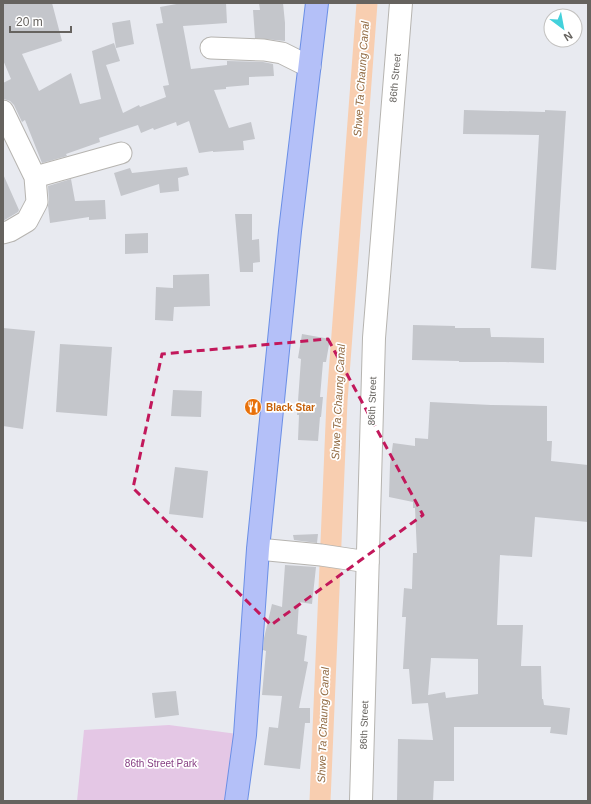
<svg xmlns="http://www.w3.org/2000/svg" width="591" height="804" viewBox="0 0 591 804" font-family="Helvetica,sans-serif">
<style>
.green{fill:#e4c7e5}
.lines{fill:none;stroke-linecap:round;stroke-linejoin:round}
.canal{stroke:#f8ceb0;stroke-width:21}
.building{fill:#c4c6cb;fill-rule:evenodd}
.minor-casing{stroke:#b6b4b0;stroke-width:23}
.secondary-casing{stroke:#b6b4b0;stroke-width:24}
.primary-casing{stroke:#6b8fe6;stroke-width:24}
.minor{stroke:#fff;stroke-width:21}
.secondary{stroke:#fff;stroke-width:22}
.primary{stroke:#b4c0f8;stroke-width:22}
.marked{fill:none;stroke:#c2185b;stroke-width:3;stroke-dasharray:8 5;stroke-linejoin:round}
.labels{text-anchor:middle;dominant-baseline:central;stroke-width:3.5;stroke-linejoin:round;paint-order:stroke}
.street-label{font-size:10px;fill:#66635f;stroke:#fff}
.food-label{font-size:10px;font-weight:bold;fill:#c56008;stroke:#fff;text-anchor:start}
.park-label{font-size:10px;fill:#863f83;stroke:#fff}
.water-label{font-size:11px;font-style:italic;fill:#906a42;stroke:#fff}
</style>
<rect width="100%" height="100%" fill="#e8eaf0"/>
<path class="green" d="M169,725L245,735L236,801H77L84,730Z"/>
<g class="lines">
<path class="canal" d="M320,801L337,401L367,3"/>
</g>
<path class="building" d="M3,3H52L62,41L22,54L39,91L71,73L80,104L101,99L92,51L114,43L120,61L106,65L123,113L139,105L140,107L166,97L163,86L169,85L156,24L163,23L160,7L182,3H226L227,23L183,26L191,69L227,65V61L263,62L273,64L274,76L249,77V85L226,87V89L214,90L229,128L251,122L255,139L243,141L244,150L213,152V151L199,153L189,121L177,126L176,122L154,130L153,128L141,133L138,125L99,138L100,142L66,154L67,156L42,163L25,120L22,122L14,105L10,101L4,99L3,97V83L11,79L3,60Z
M259,3H283L285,23V41L255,38L253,10H260Z
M130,20L134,44L116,48L112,23Z
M464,110L545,112V110L566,111L556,270L531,268L539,135L463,134Z
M187,167L189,175L178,178L179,191L160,193L159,184L121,196L114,173L130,168L132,173Z
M3,174L19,210L18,212L3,221Z
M71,179L75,201L105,200L106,219L89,220V217L50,223L48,206L49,201L48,186Z
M235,214H252V240L259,239L260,262L253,263V272H240Z
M148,233V253L125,254V234Z
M209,274L210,306L174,307L173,321L155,320L156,287L173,288V275Z
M413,325L455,326V328H490L491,337L544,338V363L505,362H459V361L412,360Z
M3,328L35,331L23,429L3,426Z
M302,334L330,339L326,362H323L320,397H323L321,417H320L318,441L298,440L299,415H297L301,359L298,358Z
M60,344L112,347L107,416L56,412Z
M173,390L202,391L201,417L171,416Z
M430,402L491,405L547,406V441H552L551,461L588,465V522L535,517L532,557L500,555L497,625H523L521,666H541L542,699H543L544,705L570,708L567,735L550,733L551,727H454V781H434L433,801H397L398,739L433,740L428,703L412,704L409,669H403L406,617H402L404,588L412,589L413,553H417L415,508H413V502L389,497L390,464L393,443L415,446V438L428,439ZM431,658L478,659V694L446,698L445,692L428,695Z
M175,467L208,471L203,518L169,514Z
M318,534L317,543L294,540L293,535Z
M285,565L316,567L312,604L299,602L297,634L307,636L304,661L308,662L299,708H310V723H305L300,769L264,765L269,727L278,728L282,696L262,695L266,651L263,650L264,638L272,604L282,607Z
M176,691L179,715L155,718L152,693Z"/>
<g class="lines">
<g class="minor-casing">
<path id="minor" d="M211,48L264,50L282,53L310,67
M3,111L35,177L37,202L27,221L10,231L3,233
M35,177L121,153
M258,549L321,555L368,562"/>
</g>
<g class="secondary-casing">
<path id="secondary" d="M361,801L374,338L401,3"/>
</g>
<g class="primary-casing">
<path id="primary" d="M236,801L245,735L258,549L290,231L317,3"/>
</g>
<use href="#minor" class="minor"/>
<use href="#secondary" class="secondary"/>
<use href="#primary" class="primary"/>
</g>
<path class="marked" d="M328,339L423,515L271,625L133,488L162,354Z"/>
<defs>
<g id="restaurant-disc" transform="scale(0.9)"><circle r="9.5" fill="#e8710a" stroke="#fff"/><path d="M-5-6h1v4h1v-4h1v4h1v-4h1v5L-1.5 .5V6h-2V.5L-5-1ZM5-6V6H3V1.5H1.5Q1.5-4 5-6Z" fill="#fff"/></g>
</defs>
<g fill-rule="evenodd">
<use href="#restaurant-disc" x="253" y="407"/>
</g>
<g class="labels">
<g class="street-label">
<text transform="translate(395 78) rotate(-85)">86th Street</text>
<text transform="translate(372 401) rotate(-88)">86th Street</text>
<text transform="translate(364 725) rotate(-88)">86th Street</text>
</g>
<g class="food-label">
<text x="266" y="407">Black Star</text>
</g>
<g class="park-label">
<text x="161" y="763">86th Street Park</text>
</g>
<g class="water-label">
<text transform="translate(361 79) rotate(-86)">Shwe Ta Chaung Canal</text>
<text transform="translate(338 402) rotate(-87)">Shwe Ta Chaung Canal</text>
<text transform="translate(323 725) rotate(-88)">Shwe Ta Chaung Canal</text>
</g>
</g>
<rect width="591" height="804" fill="none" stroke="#66635f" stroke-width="8"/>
<g transform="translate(563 28) rotate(148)"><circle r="19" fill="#ffffff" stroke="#c2c1bf"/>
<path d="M0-3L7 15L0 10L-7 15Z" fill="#43d1db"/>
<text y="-6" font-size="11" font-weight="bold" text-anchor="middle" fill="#66635f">N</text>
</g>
<path d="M10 26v6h61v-6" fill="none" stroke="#66635f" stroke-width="2"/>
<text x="16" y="26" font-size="12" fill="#66635f" stroke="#ffffff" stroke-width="3" paint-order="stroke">20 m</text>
</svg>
